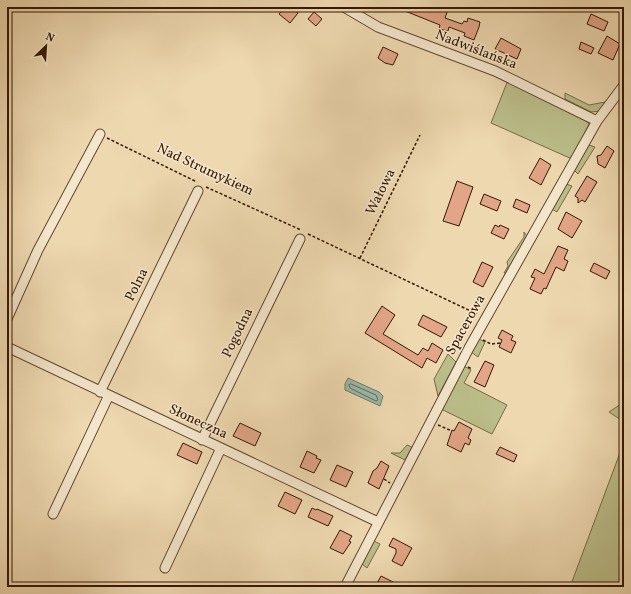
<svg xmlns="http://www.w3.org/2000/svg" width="631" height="594" viewBox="0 0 631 594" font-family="Vollkorn,serif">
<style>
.green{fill:#bbbe8a;stroke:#786b46}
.water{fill:#99baaa;stroke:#717966}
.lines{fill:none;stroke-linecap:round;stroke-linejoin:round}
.shore{stroke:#666956;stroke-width:1}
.building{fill:#e2a587;stroke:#341801}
.minor-casing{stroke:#62482d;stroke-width:11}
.path{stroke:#341801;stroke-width:1.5;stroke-dasharray:3 2;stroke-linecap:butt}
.minor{stroke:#f4e6cc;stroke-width:9}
.labels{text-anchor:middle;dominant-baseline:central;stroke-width:3;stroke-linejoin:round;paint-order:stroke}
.street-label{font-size:14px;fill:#341801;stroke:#f4e6cc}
</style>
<rect width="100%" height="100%" fill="#eed8b0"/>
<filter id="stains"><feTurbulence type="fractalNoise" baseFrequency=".005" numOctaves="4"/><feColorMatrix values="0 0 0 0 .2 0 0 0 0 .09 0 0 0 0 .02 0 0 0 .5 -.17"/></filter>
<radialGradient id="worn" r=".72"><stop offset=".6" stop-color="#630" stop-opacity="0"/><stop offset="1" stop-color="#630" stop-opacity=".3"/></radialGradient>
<path class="green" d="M508,80L582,116L589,124L572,159L491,123Z
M565,93L589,105L605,102L600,111L591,112L565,99Z
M589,145L595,147L578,174L574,170Z
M566,184L572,186L557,212L552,209Z
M524,232L527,236L506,273H504L508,266L507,262L524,237Z
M479,339L485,342L478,357L471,352Z
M448,354L456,362L438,396L434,379Z
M464,366L471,370L464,383L507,405L492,434L441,409Z
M624,402V422L609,412Z
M624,442V578L620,587H570Z
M407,445L412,447L405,460L391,453H400Z
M374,541L380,544L367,568L362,564Z"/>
<path class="water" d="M348,378L379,392L383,396L380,406L345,390V384Z"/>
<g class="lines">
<path class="shore" d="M351,384L376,395L378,400L376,401L350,388L349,385Z"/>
</g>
<path class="building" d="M285,7H291L298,13L290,23L279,14Z
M395,7H420L430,12L432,7H449L445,18L462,24L464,21L467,22L468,18L480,22L479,27L474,40L464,36L465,33L449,27L448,31L439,29L440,25Z
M314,12L322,19L316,26L308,19Z
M591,14L608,22L604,31L587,24Z
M607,36L620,44L613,60L598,53Z
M501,38L521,49L517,59L495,49Z
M581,42L594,48L591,54L579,49Z
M383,47L398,54L393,65L385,63L378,58Z
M607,146L614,151L605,168L598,164L597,156L601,155Z
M540,158L551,165L541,185L529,178Z
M587,176L597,182L585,202L582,200L578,203V198L575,196Z
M457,181L473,187L459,226L443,221Z
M484,194L501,201L497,211L480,204Z
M516,199L530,205L527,213L513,207Z
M566,212L582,221L572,238L558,229Z
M495,225L499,227L500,225L509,229L504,239L491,233Z
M558,246L568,250L564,259L568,261L564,271L556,267L546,289L544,288L541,294L530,289L535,278L531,277L535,269L544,274Z
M482,262L493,267L483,287L473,282Z
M594,263L610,271L606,279L590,271Z
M382,306L395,315L383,334L418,355L423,348L428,351L432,343L443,350L436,363L427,358L422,368L365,333Z
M423,315L447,327L441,337L418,325Z
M502,330L513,336L511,340L516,342L511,353L499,347L502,340L498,338Z
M485,361L494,365L485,387L474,382Z
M459,422L472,429L468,438L471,440L469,445L465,443L461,452L447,445L452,430L454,431Z
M240,423L261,433L255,446L233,436Z
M183,443L202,452L197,464L177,455Z
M500,447L517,455L514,462L496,454Z
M307,451L317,456L316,458L321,460L314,473L300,467Z
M381,461L389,466L379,489L368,483L373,471L377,468Z
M337,465L353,472L346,487L330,480Z
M285,492L302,500L295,514L278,506Z
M312,508L316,510L317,509L333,516L328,526L308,517Z
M340,530L352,536L349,541L351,542L343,554L330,548Z
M393,538L412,548L402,566L392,561L396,553V549L389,546Z
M381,576L403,587H375Z"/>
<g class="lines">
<g class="minor-casing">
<path id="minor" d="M344,7L378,27L495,71L597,121
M7,319L38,250L100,134
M7,347L378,522
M100,392L198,191
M202,440L300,239
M53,514L109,395
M165,568L221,448
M345,587L469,348L597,121L624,85"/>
</g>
<path class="path" d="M107,138L197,182
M206,187L301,230
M308,234L477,314
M360,258L420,135
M483,340L491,344L501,343
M468,367L472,369
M438,425L452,431
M384,479L390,483"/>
<use href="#minor" class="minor"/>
</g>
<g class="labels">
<g class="street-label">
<text transform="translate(476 50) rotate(21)">Nadwiślańska</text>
<text transform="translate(205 170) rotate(25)">Nad Strumykiem</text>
<text transform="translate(381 192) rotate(-64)">Wałowa</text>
<text transform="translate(137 285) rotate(-64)">Polna</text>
<text transform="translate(466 325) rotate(-61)">Spacerowa</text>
<text transform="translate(238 333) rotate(-64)">Pogodna</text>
<text transform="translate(198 422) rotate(25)">Słoneczna</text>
</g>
</g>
<rect width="631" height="594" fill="none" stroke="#eed8b0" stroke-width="24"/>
<rect x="8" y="8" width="615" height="578" fill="none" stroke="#341801" stroke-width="2"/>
<rect x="12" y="12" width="607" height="570" fill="none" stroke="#341801"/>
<g transform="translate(46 46) rotate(25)" stroke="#f4e6cc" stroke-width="3" paint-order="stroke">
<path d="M0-3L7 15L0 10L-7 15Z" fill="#341801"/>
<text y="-6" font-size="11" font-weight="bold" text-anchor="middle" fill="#341801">N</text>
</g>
<rect width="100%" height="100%" filter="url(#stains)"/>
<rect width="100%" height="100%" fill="url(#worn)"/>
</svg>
